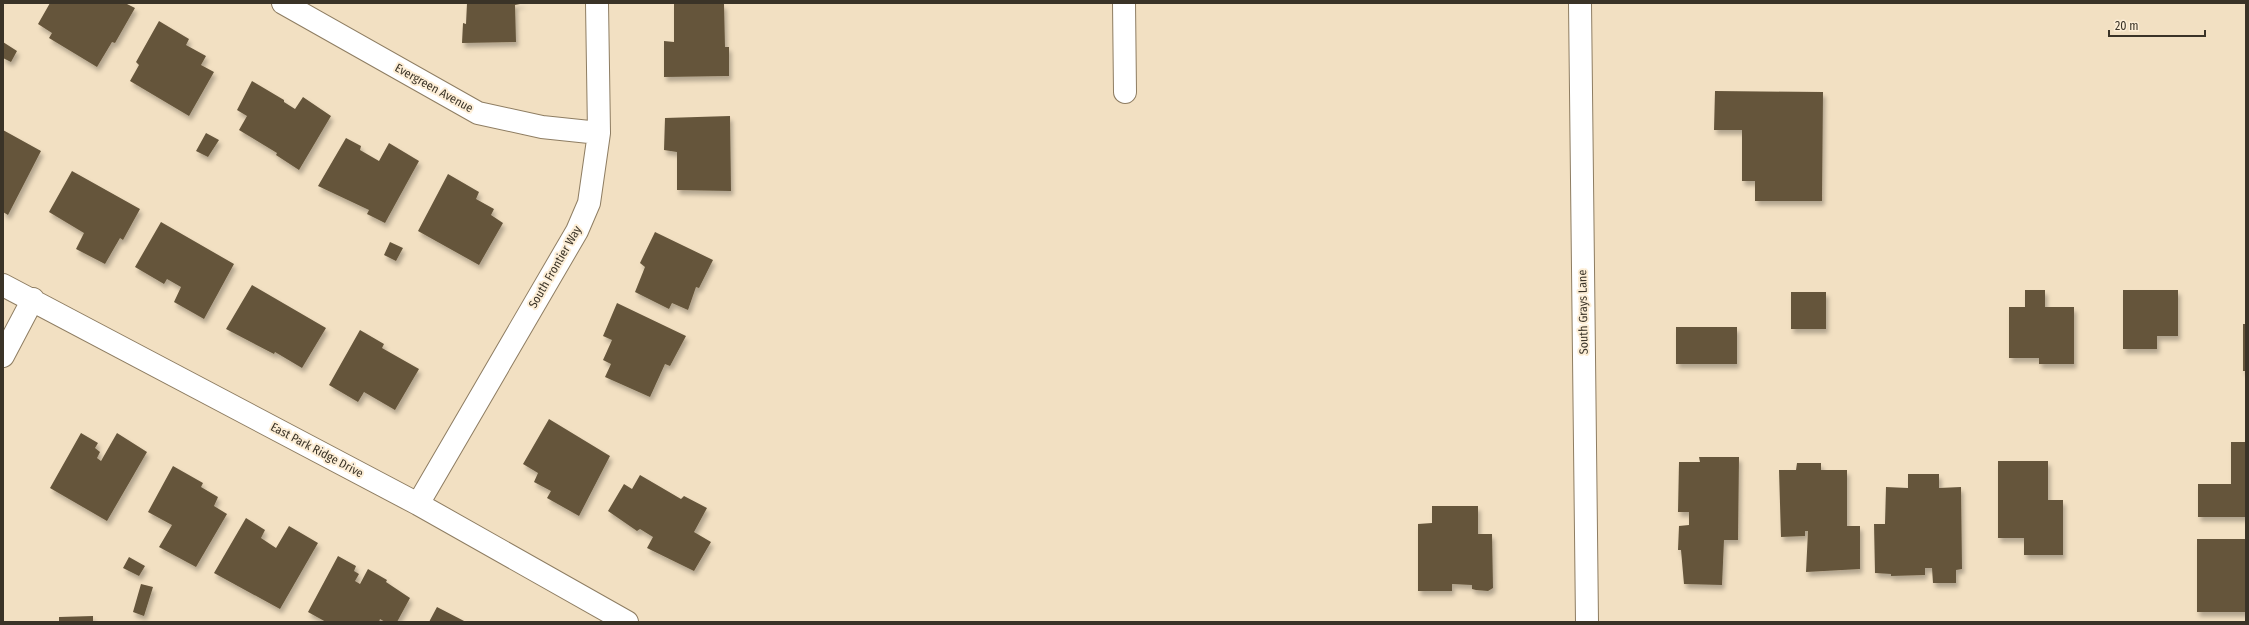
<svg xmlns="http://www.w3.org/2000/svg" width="2249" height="625" viewBox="0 0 2249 625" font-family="'Fira Sans Condensed',sans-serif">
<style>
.building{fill:#65553b;filter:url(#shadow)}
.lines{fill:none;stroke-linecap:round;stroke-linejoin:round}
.street-casing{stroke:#8e7d62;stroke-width:24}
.secondary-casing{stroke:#8e7d62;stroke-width:24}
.street{stroke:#fff;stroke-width:22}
.secondary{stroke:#fff;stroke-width:22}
.labels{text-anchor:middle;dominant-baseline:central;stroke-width:4;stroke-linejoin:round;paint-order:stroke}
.street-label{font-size:12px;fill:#3a3327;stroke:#fdeed6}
</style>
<defs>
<filter id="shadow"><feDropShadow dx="2.5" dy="4.5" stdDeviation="2" flood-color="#0004"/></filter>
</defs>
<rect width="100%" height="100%" fill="#f2e0c2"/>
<path class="building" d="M50,3H125L135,8L115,43L112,42L97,67L49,38L52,33L38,24Z
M467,3H525L515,5L516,42L462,43L463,23L466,24Z
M674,4H724L725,47H729V76L664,77V41L674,42Z
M159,21L189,39L186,45L206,56L201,65L214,72L189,116L130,81L139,65L136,62Z
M3,42L17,51L11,62L3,58Z
M252,81L284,100V102L295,109L303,97L331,116L299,170L276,155L277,153L239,130L247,116L237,110Z
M1715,91L1823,92L1822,201H1755V181H1742V130H1714Z
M730,116L731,191L677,190V152L664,150L665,118Z
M3,130L41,151L8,215L3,212Z
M206,133L219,140L208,157L196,151Z
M346,138L361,146L360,150L379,161L389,143L419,161L385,223L367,214L369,210L318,186Z
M72,171L140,209L123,240L120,238L105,264L76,249L84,233L49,212Z
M448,174L479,192L476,199L494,209L491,215L503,223L479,265L418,231Z
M161,222L234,264L204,319L174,302L181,287L167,279L164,284L135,267Z
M655,232L713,260L699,288L696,287L688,310L672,303L669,309L635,292L645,267L640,263Z
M390,242L403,248L396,261L384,255Z
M252,285L326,328L302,368L275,352L274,354L226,329Z
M2025,290H2045V307H2074V364H2039V358H2009V307H2025Z
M2123,290H2178V336H2157V349H2123Z
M1791,292H1826V329H1791Z
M617,303L686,336L670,366L665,364L650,397L605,377L611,364L603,360L612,340L603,336Z
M2243,324H2246V371H2243Z
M1676,327H1737V364H1676Z
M360,330L384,344L382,348L419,369L395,410L364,392L358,402L329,385Z
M549,419L610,456L579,516L547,498L551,491L534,482L538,473L523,464Z
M81,433L98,443L95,448L100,452L97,458L101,461L117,433L147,452L107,521L50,488Z
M2231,442H2246V517H2198V484H2231Z
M1699,457H1739L1738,540H1724L1722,585L1684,584L1681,550H1678L1679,526L1689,525V512H1678L1679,462H1700Z
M1998,461H2048V500H2063V555H2024V538H1998Z
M1797,463H1821V470H1847V526H1860V569L1806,572L1808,531H1805V536L1781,537L1779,470H1796Z
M173,466L203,483L201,487L218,497L214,506L227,514L196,567L159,547L172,525L148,512Z
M1908,474H1939V488L1961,487L1962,569L1956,570V583H1933L1932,568H1925V575L1891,576V574L1875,573L1874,524H1885L1886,487L1908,488Z
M640,475L681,499L684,496L707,508L694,532L711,542L694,571L647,548L653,537L640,529L637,531L608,511L624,484L632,489Z
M1432,506H1478V534H1492L1493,588L1488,591L1476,590L1472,589V585L1452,584V591H1418V524L1432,523Z
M246,518L265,530L261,538L276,548L289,526L318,543L280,609L214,573Z
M2197,539H2246V612H2197Z
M338,556L356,566L354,571L359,574L355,581L360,584L368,569L387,580L386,582L410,598L397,622H385L380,619L379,622H326L308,612Z
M129,557L145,566L139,576L123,568Z
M141,584L153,587L144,616L133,612Z
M437,607L466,622H429Z
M93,616V622H59V617Z"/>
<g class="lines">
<g class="street-casing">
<path id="street" d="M283,3L478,113L542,127L599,133
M1124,3L1125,92
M3,285L418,504L627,622
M3,356L33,299
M418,504L577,231L589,203L599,133L597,3"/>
</g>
<g class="secondary-casing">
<path id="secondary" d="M1580,3L1587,622"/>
</g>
<use href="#street" class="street"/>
<use href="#secondary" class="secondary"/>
</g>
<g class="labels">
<g class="street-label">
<text transform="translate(434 88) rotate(29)">Evergreen Avenue</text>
<text transform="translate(555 267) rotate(-60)">South Frontier Way</text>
<text transform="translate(1583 312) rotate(-91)">South Grays Lane</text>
<text transform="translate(317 450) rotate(28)">East Park Ridge Drive</text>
</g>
</g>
<rect width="2249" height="625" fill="none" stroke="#3a3327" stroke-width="8"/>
<path d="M2109 30v6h96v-6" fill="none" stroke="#3a3327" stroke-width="2"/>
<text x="2115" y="30" font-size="12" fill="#3a3327" stroke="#fdeed6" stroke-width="3" paint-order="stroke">20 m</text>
</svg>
